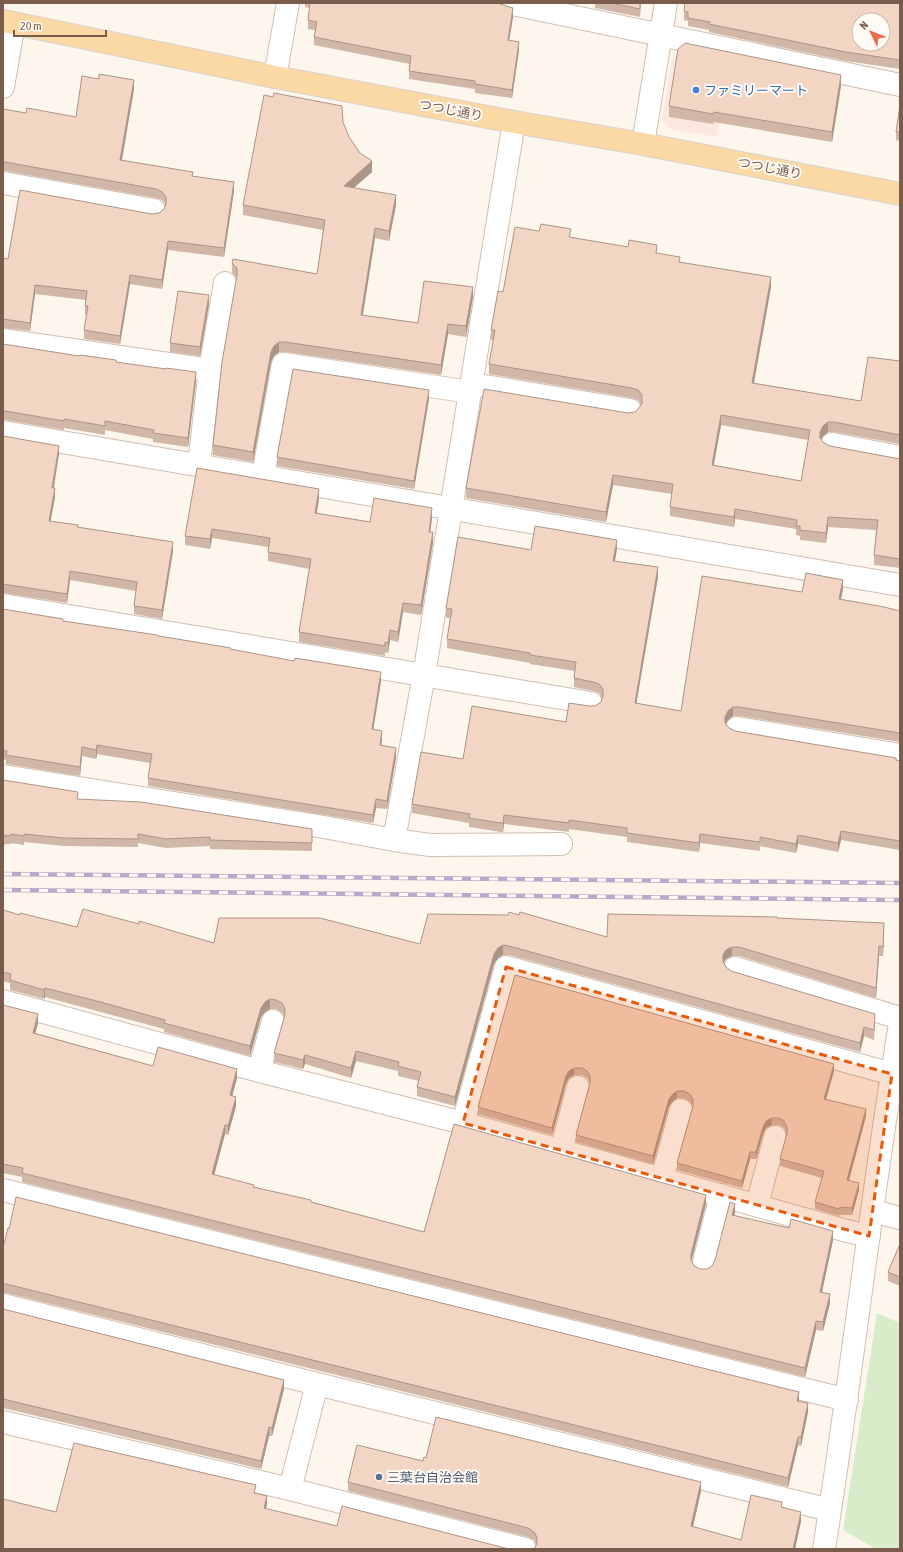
<svg xmlns="http://www.w3.org/2000/svg" width="903" height="1552" viewBox="0 0 903 1552" font-family="'Asap Condensed','Noto Sans JP',sans-serif">
<style>
.commercial{fill:#fde8e0}
.green{fill:#d8ecc9}
.lines{fill:none;stroke-linecap:round;stroke-linejoin:round}
.minor-casing{stroke:#d1beb0;stroke-width:24}
.major-casing{stroke:#dad1cd;stroke-width:24}
.minor{stroke:#fff;stroke-width:22}
.major{stroke:#fbd9a5;stroke-width:22}
.rail-casing{stroke:#b9a8c9;stroke-width:4.5}
.rail{stroke:#fffaf3;stroke-width:3;stroke-dasharray:9;stroke-linecap:butt}
.wall{fill:#d1b7a8;fill-rule:evenodd}
.shaded-wall{fill:#aa9588}
.building{fill:#f3d5c3;stroke:#aa9588;fill-rule:evenodd}
.marked{fill:#e8590c;fill-opacity:0.2;stroke:#e8590c;stroke-width:3;stroke-dasharray:8 5;stroke-linejoin:round}
.shop-dot{fill:#3f7fe0;stroke:#fffaf3;stroke-width:1.5}
.service-dot{fill:#5c6f8a;stroke:#fffaf3;stroke-width:1.5}
.labels{text-anchor:middle;dominant-baseline:central;stroke-width:4;stroke-linejoin:round;paint-order:stroke}
.shop-label{font-size:13px;fill:#366cbe;stroke:#fffaf3;text-anchor:start}
.street-label{font-size:13px;fill:#7a5c4d;stroke:#fffaf3}
.service-label{font-size:13px;fill:#4e5e75;stroke:#fffaf3;text-anchor:start}
</style>
<rect width="100%" height="100%" fill="#fdf6ec"/>
<path class="commercial" d="M681,51L728,61L717,137L670,129L662,119L672,59Z"/>
<path class="green" d="M877,1313L900,1323V1549H876L843,1530Z"/>
<g class="lines">
<g class="minor-casing">
<path id="minor" d="M508,3L900,85
M275,77L288,3
M3,87L14,23
M643,144L666,3
M3,183L154,210
M3,340L210,370
M472,384L630,410
M3,432L900,585
M832,444L900,457
M199,464L210,370L225,283
M263,476L283,364L470,392
M3,605L591,703
M737,728L900,755
M3,776L318,826L394,840L430,845L561,844
M394,840L424,675L514,122
M735,968L900,1018
M3,1001L259,1071L463,1123L847,1231L869,1236
M259,1071L273,1021
M463,1123L506,967L892,1074
M561,1150L578,1087
M662,1179L681,1110
M3,1190L847,1400
M757,1205L775,1137
M872,1211L900,1218
M703,1266L721,1195
M3,1305L317,1384L830,1510
M3,1422L290,1489L525,1549
M290,1489L317,1384
M824,1549C852,1374 871,1198 900,1024"/>
</g>
<g class="major-casing">
<path id="major" d="M3,21L275,77L514,122L643,144L900,194"/>
</g>
<use href="#minor" class="minor"/>
<use href="#major" class="major"/>
<g class="rail-casing">
<path id="rail" d="M3,874L900,883
M3,890L900,900"/>
</g>
<use href="#rail" class="rail"/>
</g>
<path class="wall" d="M305,3H499L513,17L509,40L519,50L512,98L475,93V89L409,79V71L410,64L314,45V37L315,30L308,29V20L310,8L305,7Z
M591,3H641L640,17L595,8V4Z
M900,3V69L846,61L709,32V30L688,26V21L684,20V11Z
M841,86L832,142L714,122L713,124L669,117V106Z
M134,89L122,161L193,176L234,191L224,257L168,250L162,289L130,284L120,344L84,339V330L87,315H85V306L86,300L35,294L30,331L3,328V258L8,259L152,214L159,213L164,209L166,205L162,200L156,198L5,171H3V109L26,113L76,117Z
M900,105V141L896,140V132Z
M343,122L349,137L372,172L354,188L396,205L389,241L375,238L363,315L418,323L473,297L466,337L448,334L441,375L285,352H279L274,356L271,362L253,462L213,455V445L237,278L232,273V263L317,274L323,230L243,215V205Z
M539,231L657,253L680,262L771,287L754,383L861,401L900,361V444L834,432H828L823,436L821,439L824,443L830,446L900,459V568L874,565V555L876,530L828,527L826,543L800,540V536L796,535V529L735,519L734,527L670,516V507L672,494L613,485L606,522L466,498V488L628,413L635,412L639,408L641,405L638,400L632,398L489,374V364L493,340H491V330L503,292ZM721,425L808,440L801,481L713,465Z
M209,304L200,356L170,352V343Z
M3,344L116,362L196,381L188,447L153,442V439L105,430V435L64,428V430L5,420H3Z
M429,399L414,489L277,466V457Z
M3,436L59,454L54,488L55,497L50,521L78,527L173,551L162,619L134,614V606L136,591L70,580L67,603L3,593Z
M319,499L317,513L370,522L432,518L430,532L433,542L421,615L403,612L398,642L390,640L388,653L385,652V656L299,642V632L309,569L268,561V547L212,538L210,549L185,545V536Z
M617,549L615,562L658,577L636,703L681,711L802,592L843,589L841,600L900,611V742L739,716H733L728,720L726,724L729,728L735,731L900,761V850L841,840L838,852L798,844L796,853L760,846V851L700,843L699,852L627,842V837L569,829V832L504,824L503,832H501L469,827V823L412,813V804L463,759L566,722L589,706H595L601,702L602,698L599,693L593,691L574,687V678L575,671L530,664V663L447,648V639L450,618H446V608L531,550Z
M3,609L63,621L159,636L231,649L381,681L373,729L382,740L381,745L396,757L387,809L376,808L373,823L148,786V778L150,763L97,754L96,759L82,756L80,776L6,764V760L3,759Z
M3,780L78,799L312,829V851L210,849V846L166,848L138,843V847L64,846L24,842V845L11,843V844H5V845H3Z
M3,910L20,915L77,927L139,924L214,943L420,944L519,915L607,937L777,918L884,933L883,956H879L876,998L739,956H732L726,959L724,963L726,967L731,971L875,1023L874,1040L864,1036L860,1052L509,955H503L498,958L494,964L455,1106L417,1096V1087L419,1081L398,1076V1071L356,1061L351,1078L305,1064L303,1069L274,1062V1053L284,1017L282,1013L276,1009H270L265,1012L261,1017L250,1056L164,1032V1029L97,1011L45,997L44,999L10,990V983L3,981Z
M515,975L834,1071L826,1099L866,1116L849,1181L859,1190L852,1215H840L839,1216L815,1209V1202L822,1178L780,1166V1159L787,1134L784,1128L779,1125H772L766,1128L763,1134L756,1159H750L742,1188L677,1170V1163L693,1106L690,1102L684,1098H677L673,1101L669,1106L653,1164L576,1142V1135L590,1083L587,1078L582,1075H574L569,1078L566,1083L552,1135L478,1114V1107Z
M3,1005L38,1023L35,1033L153,1066L237,1078L232,1096L236,1106L228,1135L225,1134L214,1175L254,1187L424,1232L706,1204L691,1261L694,1266L700,1269H707L712,1266L715,1260L735,1213L734,1216L833,1240L822,1292L830,1303L823,1331L816,1330L805,1377L22,1182V1177L3,1173Z
M900,1244V1286L888,1281V1272Z
M3,1248L799,1401L808,1412L801,1446L798,1445L788,1487L6,1293H3Z
M3,1309L284,1389L272,1436H269L261,1469L3,1408Z
M423,1461L701,1491L693,1527L741,1540L782,1508L801,1521L795,1549L536,1545L534,1540L528,1537L348,1491V1482Z"/>
<path class="shaded-wall" d="M513,8V17L508,48V40Z
M519,42V50L512,98V90Z
M841,75V86L832,142V132Z
M134,80V89L120,169V160Z
M372,161V172L344,196V186Z
M234,182V191L224,257V248Z
M396,195V205L389,241V231Z
M375,228V238L361,325V315Z
M168,241V250L162,289V280Z
M130,275V284L120,344V336Z
M771,277V287L752,393V383Z
M35,285V294L30,331V323Z
M473,287V297L466,337V326Z
M209,295V304L200,356V347Z
M448,324V334L441,375V365Z
M279,342V352L274,356L271,362L253,462V452L271,352L274,346Z
M196,372V381L188,447V438Z
M429,390V399L414,489V481Z
M721,415V425L712,475V465Z
M828,422V432L823,436L820,442V432L823,426Z
M59,446V454L52,496V488Z
M613,475V485L606,522V512Z
M55,488V497L49,530V521Z
M319,489V499L315,522V513Z
M432,508V518L429,541V532Z
M735,509V519L734,527V517Z
M828,517V527L826,543V533Z
M212,529V538L210,549V539Z
M433,532V542L421,615V605Z
M617,540V549L613,570V561Z
M173,542V551L162,619V610Z
M658,567V577L635,712V703Z
M70,571V580L67,603V594Z
M843,580V589L839,608V599Z
M403,603V612L398,642V632Z
M390,630V640L388,653V643Z
M381,672V681L372,738V729Z
M733,707V716L728,720L725,726V717L728,711Z
M382,731V740L380,754V745Z
M97,745V754L96,759V750Z
M82,747V756L80,776V767Z
M396,748V757L387,809V801Z
M376,799V808L373,823V815Z
M504,815V824L503,832V823Z
M841,831V840L838,852V843Z
M700,834V843L699,852V843Z
M798,835V844L796,853V844Z
M884,923V933L883,956V947Z
M503,945V955L498,958L494,964L455,1106V1097L494,954L498,948Z
M879,946V956L876,998V988Z
M732,947V956L726,959L723,964V955L726,950Z
M45,988V997L44,999V990Z
M270,999V1009L265,1012L261,1017L250,1056V1046L261,1008L265,1002Z
M38,1014V1023L33,1042V1033Z
M864,1027V1036L860,1052V1043Z
M356,1051V1061L351,1078V1068Z
M305,1055V1064L303,1069V1060Z
M834,1064V1071L824,1106V1099Z
M574,1068V1075L569,1078L566,1083L552,1135V1128L566,1076L569,1071Z
M237,1069V1078L230,1104V1095Z
M677,1091V1098L673,1101L669,1106L653,1164V1156L669,1099L673,1094Z
M236,1097V1106L228,1135V1126Z
M866,1109V1116L847,1187V1180Z
M772,1118V1125L766,1128L763,1134L756,1159V1152L763,1127L766,1121Z
M225,1125V1134L212,1183V1174Z
M750,1152V1159L742,1188V1181Z
M859,1183V1190L852,1215V1208Z
M706,1195V1204L691,1263V1254Z
M735,1204V1213L732,1224V1215Z
M833,1231V1240L820,1301V1292Z
M830,1294V1303L823,1331V1322Z
M816,1321V1330L805,1377V1368Z
M284,1380V1389L272,1436V1428Z
M799,1392V1401H797Z
M808,1403V1412L801,1446V1437Z
M269,1427V1436L261,1469V1461Z
M798,1437V1445L788,1487V1478Z
M701,1482V1491L691,1535V1526Z
M267,1496V1505L264,1517V1508Z
M801,1512V1521L795,1549H793Z"/>
<path class="building" d="M310,3H499L500,4L513,8L508,40L519,42L512,90L475,84V81L409,71L411,56L314,37L317,22L308,20Z
M611,3H640V9Z
M685,3H900V60L846,52L709,24L710,22L688,18V12L684,11ZM859,20H883V44H859Z
M685,43L841,75L832,132L714,112L713,114L669,106L678,49Z
M99,74L134,80L120,160L193,172L192,176L234,182L224,248L168,241L162,280L130,275L120,336L84,330L88,306H85L87,291L35,285L30,323L3,319V258L8,259L20,190L152,214L159,213L164,209L166,204V197L162,192L156,189L5,162H3V109L26,113L27,108L76,117L82,76L99,79Z
M274,93L342,106L343,122L349,137L360,153L372,161L344,186L396,195L389,231L375,228L361,315L418,323L424,281L473,287L466,326L448,324L441,365L285,342H279L274,346L271,352L253,452L213,445L222,362L237,275V268L232,263L233,259L317,274L325,220L243,205L264,95L273,97Z
M900,105V132H896Z
M541,224L571,229L569,237L628,247L629,240L657,245L656,253L680,257L679,262L771,277L752,383L861,401L868,357L900,361V435L834,422H828L823,426L820,432V438L824,443L830,446L900,459V559L874,555L878,520L828,517L826,533L800,530V526H796L797,520L735,509L734,517L670,507L673,484L613,475L606,512L466,488L484,389L628,413L635,412L639,408L642,403V395L638,390L632,388L489,364L495,330H491L498,291L503,292L515,227L539,231ZM721,415L810,430L801,481L712,465Z
M178,291L209,295L200,347L170,343Z
M3,344L79,356L80,355L116,360V362L166,369V368L196,372L188,438L153,433L154,430L105,421V426L64,419V421L5,411H3Z
M293,369L429,390L414,481L277,457Z
M3,436L59,446L52,488H55L49,521L78,525L77,527L173,542L162,610L134,606L137,582L70,571L67,594L3,584Z
M197,468L319,489L315,513L370,522L374,498L432,508L429,532H433L421,605L403,603L398,632L390,630L388,643L385,642V646L299,632L311,559L268,552L270,538L212,529L210,539L185,536Z
M535,526L617,540L613,561L658,567L635,703L681,711L702,576L802,592L806,573L843,580L839,599L884,607L900,611V733L739,707H733L728,711L725,717V723L729,728L735,731L896,758V760L900,761V841L841,831L838,843L798,835L796,844L760,837V842L700,834L699,843L627,833V828L569,820V823L504,815L503,823H501L469,818L470,814L412,804L421,752L463,759L472,706L566,722L569,703L589,706H595L601,702L603,696V689L599,684L593,682L574,678L576,662L530,655V653L447,639L452,609L446,608L458,537L531,550Z
M3,609L63,619V621L157,635L159,636L231,648L230,649L294,661L295,658L381,672L372,729L382,731L380,745L396,748L387,801L376,799L373,815L148,778L152,754L97,745L96,750L82,747L80,767L6,755L7,751L3,750Z
M3,780L78,792L77,799L141,802L312,829V843L210,840V837L166,839L138,834V839L64,838L24,834V836L11,834V836L5,835V837L3,836Z
M83,909L139,924V921L214,943L219,918H320L420,944L428,914L508,915L509,912L519,915L520,912L607,937L608,914L777,917V918L884,923L883,947L879,946L876,988L739,947H732L726,950L723,955V962L726,967L731,971L875,1014L874,1030L864,1027L860,1043L509,946L503,945L498,948L494,954L455,1097L417,1087L421,1072L398,1066L399,1062L356,1051L351,1068L305,1055L303,1060L274,1053L285,1015V1009L282,1003L276,1000L270,999L265,1002L261,1008L250,1046L164,1023L165,1020L97,1001L45,988L44,990L10,980L11,974L3,972V910L20,915V913L77,927Z
M515,975L834,1064L824,1099L866,1109L847,1180L859,1183L852,1208L840,1207L839,1209L815,1202L824,1171L780,1159L787,1133V1127L784,1121L779,1118H772L766,1121L763,1127L756,1152H750L742,1181L677,1163L693,1106V1099L690,1094L684,1091H677L673,1094L669,1099L653,1156L576,1135L590,1083V1076L587,1071L582,1068H574L569,1071L566,1076L552,1128L478,1107Z
M3,1005L38,1014L33,1033L153,1066L158,1047L237,1069L230,1095L236,1097L228,1126L225,1125L212,1174L254,1185L253,1187L311,1200V1202L424,1232L454,1124L706,1195L691,1254V1260L694,1266L700,1269H707L712,1266L715,1260L730,1202L735,1204L732,1215L789,1228L791,1219L833,1231L820,1292L830,1294L823,1322L816,1321L805,1368L22,1173L23,1168L3,1164Z
M16,1197L799,1392L797,1401L808,1403L801,1437H798L788,1478L6,1284H3V1248L8,1228L9,1229Z
M900,1244V1277L888,1272Z
M3,1309L284,1380L272,1428L269,1427L261,1461L3,1399Z
M436,1417L701,1482L691,1526L741,1540L751,1495L782,1502L781,1507L801,1512L793,1549H534L537,1544V1537L534,1532L528,1528L348,1482L357,1445L423,1461L424,1457L426,1458Z
M74,1443L256,1485L254,1493L267,1496L264,1508L337,1526L342,1506L509,1549H3V1499L56,1512Z"/>
<path class="marked" d="M506,967L892,1074L869,1236L463,1123Z"/>
<circle class="shop-dot" cx="696" cy="90" r="4"/>
<circle class="service-dot" cx="379" cy="1477" r="4"/>
<g class="labels">
<g class="shop-label">
<text x="704" y="90">ファミリーマート</text>
</g>
<g class="street-label">
<text transform="translate(451 110) rotate(11)">つつじ通り</text>
<text transform="translate(770 168) rotate(11)">つつじ通り</text>
</g>
<g class="service-label">
<text x="387" y="1477">三葉台自治会館</text>
</g>
</g>
<rect width="903" height="1552" fill="none" stroke="#7a5c4d" stroke-width="8"/>
<g transform="translate(871 32) rotate(313)"><circle r="19" fill="#fffaf3" stroke="#cabbb1"/>
<path d="M0-3L7 15L0 10L-7 15Z" fill="#e76f51"/>
<text y="-6" font-size="11" font-weight="bold" text-anchor="middle" fill="#7a5c4d">N</text>
</g>
<path d="M14 30v6h92v-6" fill="none" stroke="#7a5c4d" stroke-width="2"/>
<text x="20" y="30" font-size="12" fill="#7a5c4d" stroke="#fffaf3" stroke-width="3" paint-order="stroke">20 m</text>
</svg>
